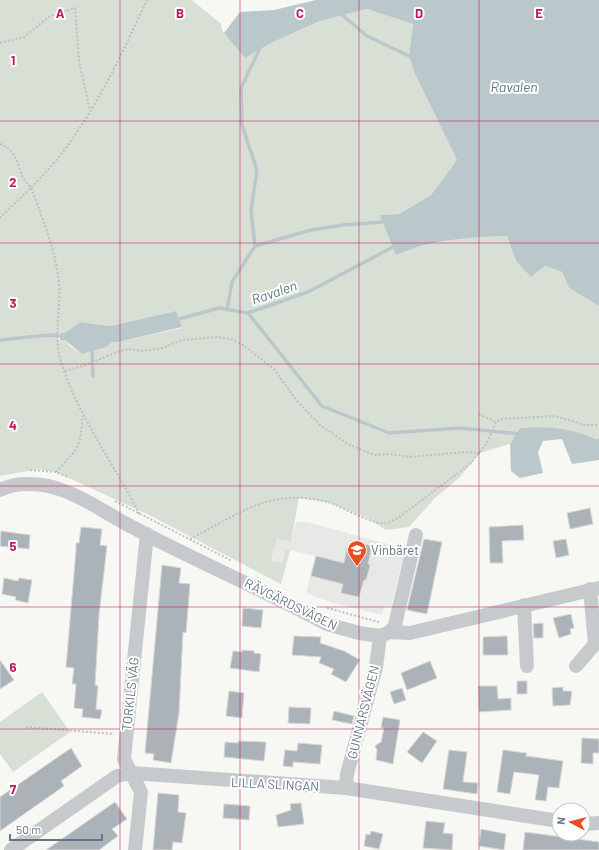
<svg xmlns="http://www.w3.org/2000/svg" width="599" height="850" viewBox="0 0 599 850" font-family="Barlow,sans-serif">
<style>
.built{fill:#e8e8e7}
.green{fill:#d8dfd4;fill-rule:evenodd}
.water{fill:#bbc8cb}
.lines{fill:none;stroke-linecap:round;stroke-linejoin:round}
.stream{stroke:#bbc8cb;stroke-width:3.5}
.building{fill:#abb3b9;stroke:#d8d8d6}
.path{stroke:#bec0c2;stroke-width:2;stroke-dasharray:2 2;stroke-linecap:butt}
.minor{stroke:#c7cacd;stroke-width:14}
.grid{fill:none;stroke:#c2185b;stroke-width:1;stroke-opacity:0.55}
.labels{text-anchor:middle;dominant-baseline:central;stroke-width:4;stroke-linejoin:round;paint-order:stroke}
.poi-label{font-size:13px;fill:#657786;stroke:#fff;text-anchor:start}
.street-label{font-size:13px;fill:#657786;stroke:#fff}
.water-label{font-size:14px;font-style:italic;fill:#607982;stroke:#fff}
.grid-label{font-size:13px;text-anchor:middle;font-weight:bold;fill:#c2185b;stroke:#fff;stroke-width:4;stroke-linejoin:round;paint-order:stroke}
</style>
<rect width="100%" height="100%" fill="#f7f7f3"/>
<path class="built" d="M296,522H307L405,549L391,607L385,605L382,615L333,603L306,593L315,556L286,549L282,563L271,561L277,539L291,542Z"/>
<path class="green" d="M0,0H192L221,24L222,30L245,58L273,42L320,21L367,9L413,24L409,56L415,74L457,160L431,195L399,214L381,215L396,255L409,249L464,237L507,236L516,261L531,276L545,266L562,272L569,288L599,306V438L596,439C567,427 551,428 520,428L510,444L480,453L459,478L435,498L409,527L386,530L367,518L330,503L299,498L291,542L277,539L271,561L282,563L286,549L290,550L281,584L149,515L56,472L38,469L0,476ZM176,311L182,328L118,342H112L107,347L82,354L70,346L65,340H59V333H65L80,322L110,326Z
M42,692L70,732L13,772L0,754V722Z"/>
<path class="water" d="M316,0H599V306L569,288L562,272L545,266L531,277L516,261L507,236C469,237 430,240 396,255L380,215L399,214L431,195L457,160L415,74L409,56L413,24L367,9L320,21L273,42L245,58L224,33L240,12L274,10Z
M176,311L182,327L118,342H112L107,347L82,354L65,340H60V333H65L80,322L110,326Z
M520,428C551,427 567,427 596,439L599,438V460L572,464L562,439L543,441L538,452L543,473L520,478L511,471L510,444Z"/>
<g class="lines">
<path class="stream" d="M340,13L367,36L409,56
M255,246L311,230L343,225L383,222
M227,310L232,282L255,246L251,210L257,170L242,125L241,88L260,48
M248,313L308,292L393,247
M179,319L219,308L248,313L322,406L389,433L460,428L520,434
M0,340L48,335L60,336
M92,351L93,376"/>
</g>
<path class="building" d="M590,508L593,524L570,529L567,513Z
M523,525L524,540L502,541L503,563H490L489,527Z
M81,527L102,529L100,545L107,546L99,615L95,685L98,686L96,709L102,710L100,719L82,717L83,709L74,708L76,684H72L74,668L66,667L76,550V543H79Z
M1,531L30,535L29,549L0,546Z
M424,539L442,542L427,614L407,610Z
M566,539L569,555L556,558L553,541Z
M353,541L372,546L368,564L370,565L369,570L366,580H364L359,597L341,593L343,584L311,576L316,556L344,563L347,547L352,548Z
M162,565L181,568L179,583L190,584L186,633L183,632L179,713L171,763L153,760L154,754L145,753Z
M4,578L18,581L19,578L32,580L28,603L15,600L16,597L2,594Z
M243,608L263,610L261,628L242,626Z
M571,614L574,628L570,629L571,634L559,638L553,618Z
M543,623V638H534L533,624Z
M294,636L321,637L320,643L344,651L360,660L346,682L331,674L334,669L319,663L321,657L292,655Z
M507,636L508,655H483V637Z
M242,650L254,651V653L261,654L259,672L230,668L233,651L242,652Z
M0,660L14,680L0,689Z
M430,661L437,678L407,690L401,673Z
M517,681H527V694H517Z
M478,686H497L498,699L511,698V710L479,712Z
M563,687V691H572L570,705L553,706L552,688Z
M402,688L406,700L394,704L390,692Z
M229,691L244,693L242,718L226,716Z
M289,707L311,708L310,724L288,723Z
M334,711L354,716L352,724L332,720Z
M383,717L400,720L393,764L376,760L377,750L375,746L381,742L384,728H381Z
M423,732L437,741L422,763L407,752Z
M582,738L599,739V753H593V764L581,763Z
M238,741L266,742L264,761L224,757L225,742L238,743Z
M298,743L322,745L320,764L293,762V767L283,766L285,750L297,751Z
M71,748L82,766L61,781L64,786L0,831V797Z
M449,750L467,752L463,782L478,783L477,794L443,789Z
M503,750L527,753L526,756L563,761L559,788L548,787L546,801L535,800L539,775L514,772L510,794L497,792Z
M158,793L179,795L178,812L186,813L182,843L173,842L172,850H153Z
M115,802L127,819L112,829L118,836L99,850H46Z
M301,803L304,824L278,827L276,815L291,810L290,804Z
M224,804L250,806L249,820L223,818Z
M426,821L445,823L443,833L453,834L452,850L423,848Z
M481,829L506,834L504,850L479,846Z
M371,831L383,834L379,849L364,846L366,834L370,835Z
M525,832L599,842V850H523Z"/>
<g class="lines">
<path class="path" d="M0,43L24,37L50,16L75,8L79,61L90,110
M0,144C23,152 15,176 31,187C42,218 56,250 59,283C61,310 53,335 61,362C78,416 113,462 139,513L138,515
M0,218C22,196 47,174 65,149C99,104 123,51 147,0
M65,371L83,366L120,351L129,349L142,351L163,348L182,340L217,337L231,339L243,345L274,369L297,401L320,425L348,444L374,455L389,454L410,457L466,452L480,453
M479,414L496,422
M30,470L56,472L67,477
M56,472L75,451L80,440L83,416
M115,501L232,561
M190,539C222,523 253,500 289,498C303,497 319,499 331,503C344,508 373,525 386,523C390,522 394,520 398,518L470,464L487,443L496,422L501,419L555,416L585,425H599
M327,608L379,622
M26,727L114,734"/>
<path class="minor" d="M0,490C18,481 43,483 62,490C88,499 110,516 134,528C198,562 264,590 327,624L359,633L380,636L390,632L410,633L599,588
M524,605L527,666
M390,632L395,625L416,535
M576,666L595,644L590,589
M346,788L347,774L376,667L380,636
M583,824L599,823
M11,850L117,776L132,773L346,788L559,821
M135,850L141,792L124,759L147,534"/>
</g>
<path class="grid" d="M120,0V850M240,0V850M359,0V850M479,0V850M0,121H599M0,243H599M0,364H599M0,486H599M0,607H599M0,729H599"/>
<defs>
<g id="school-pin" transform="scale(1)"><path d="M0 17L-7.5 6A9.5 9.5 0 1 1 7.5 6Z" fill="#e94d21" stroke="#fff"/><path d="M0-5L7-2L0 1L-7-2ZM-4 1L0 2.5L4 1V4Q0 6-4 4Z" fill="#fff"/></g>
</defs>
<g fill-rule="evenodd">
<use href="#school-pin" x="357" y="550"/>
</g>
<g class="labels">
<g class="poi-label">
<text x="371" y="550">Vinbäret</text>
</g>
<g class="street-label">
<text transform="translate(291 604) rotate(26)">RÄVGÄRDSVÄGEN</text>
<text transform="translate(130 694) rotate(-84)">TORKILS VÄG</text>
<text transform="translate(363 712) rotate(-76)">GUNNARSVÄGEN</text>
<text transform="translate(275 784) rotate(3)">LILLA SLINGAN</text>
</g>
<g class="water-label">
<text x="514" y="86">Ravalen</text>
<text transform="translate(274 292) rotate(-19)">Ravalen</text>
</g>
</g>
<g class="grid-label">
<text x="60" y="18">A</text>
<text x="180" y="18">B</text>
<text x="300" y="18">C</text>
<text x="419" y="18">D</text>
<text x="539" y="18">E</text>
<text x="13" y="65">1</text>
<text x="13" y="187">2</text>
<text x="13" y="308">3</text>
<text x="13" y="430">4</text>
<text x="13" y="551">5</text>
<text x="13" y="672">6</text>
<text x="13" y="794">7</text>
</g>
<g transform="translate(571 822) rotate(277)"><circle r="19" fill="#ffffff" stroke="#c1c9cf"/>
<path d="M0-3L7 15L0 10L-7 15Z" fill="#e94d21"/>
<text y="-6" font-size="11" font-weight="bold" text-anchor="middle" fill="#657786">N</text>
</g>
<path d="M10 834v6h92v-6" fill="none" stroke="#657786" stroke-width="2"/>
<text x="16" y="834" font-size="12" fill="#657786" stroke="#ffffff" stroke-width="3" paint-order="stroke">50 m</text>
</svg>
